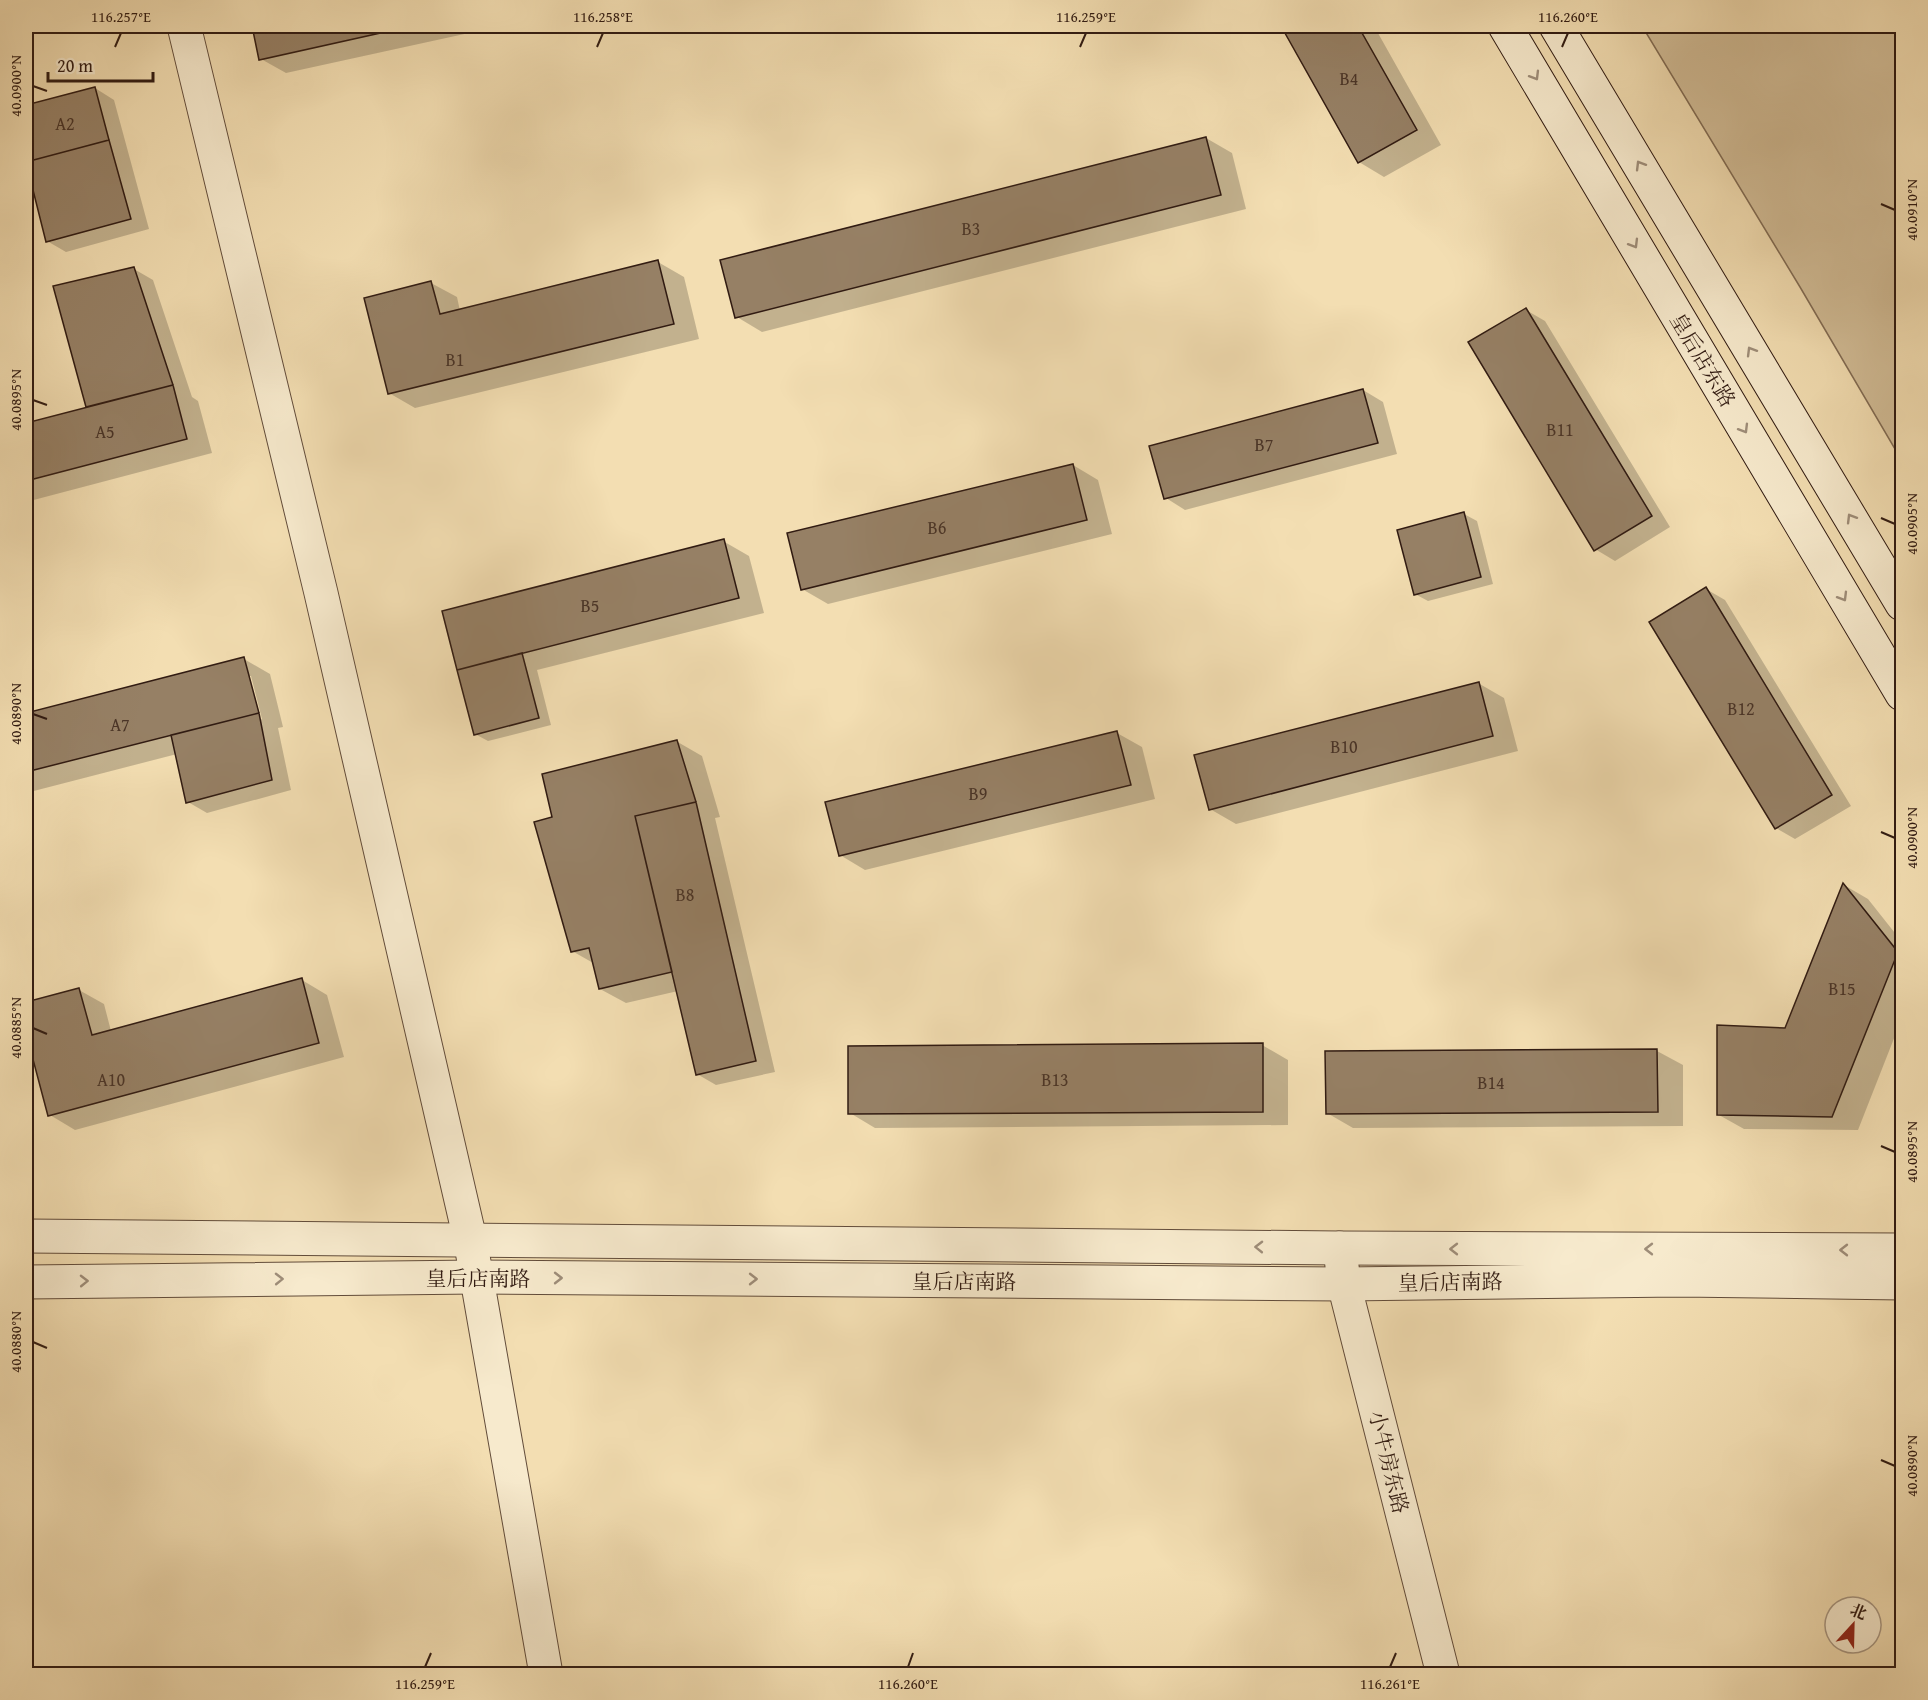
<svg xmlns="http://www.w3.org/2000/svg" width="1928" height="1700" viewBox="0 0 1928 1700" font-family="'Gentium Book Plus','Noto Serif SC',serif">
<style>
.green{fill:#d2bd97;stroke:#826c54;stroke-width:1.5}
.shadow{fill:#0003;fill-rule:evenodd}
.building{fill:#968065;stroke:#311b12;stroke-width:1.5}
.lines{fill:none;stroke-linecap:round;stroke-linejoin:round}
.minor-casing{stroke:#624c3a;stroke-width:35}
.tertiary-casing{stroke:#624c3a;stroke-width:35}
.secondary-casing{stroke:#311b12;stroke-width:35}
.minor{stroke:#f7eacd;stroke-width:33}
.tertiary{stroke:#f7eacd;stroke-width:33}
.secondary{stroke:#f7eacd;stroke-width:33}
.oneway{stroke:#9e8d79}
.ticks{fill:none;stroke:#311b12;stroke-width:2}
.labels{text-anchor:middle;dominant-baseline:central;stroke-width:5;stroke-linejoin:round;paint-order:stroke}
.number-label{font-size:18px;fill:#4a3427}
.street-label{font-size:21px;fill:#311b12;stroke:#f7eacd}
.neatline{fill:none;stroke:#311b12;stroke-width:2}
.ticks-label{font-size:15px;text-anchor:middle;fill:#311b12}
</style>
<rect width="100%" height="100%" fill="#f3deb2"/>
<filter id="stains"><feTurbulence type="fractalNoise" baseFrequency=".00333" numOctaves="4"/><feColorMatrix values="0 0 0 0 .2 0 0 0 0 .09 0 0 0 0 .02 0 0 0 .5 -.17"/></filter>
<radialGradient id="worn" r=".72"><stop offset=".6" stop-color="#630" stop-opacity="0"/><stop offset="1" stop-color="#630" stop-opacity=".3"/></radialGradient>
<path class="green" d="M1642,26H1902V461L1800,287Z"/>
<path class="shadow" d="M253,26H501L286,73L261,59Z
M1282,26H1374L1441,145L1384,177L1359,162Z
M95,88L114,100L149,229L66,252L47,241L30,177L26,178V106Z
M1206,138L1232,153L1246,209L762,332L737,317Z
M658,262L684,277L699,339L415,408L389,393L431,283L457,297L460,311Z
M134,269L153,280L192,397L198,401L212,453L26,502V425L90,408L87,406Z
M1526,310L1545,321L1670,527L1615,561L1595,549Z
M1363,390L1383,402L1397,454L1185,510L1166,498Z
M1073,465L1098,480L1112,534L828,604L802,589Z
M1464,514L1477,521L1493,584L1428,601L1415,594Z
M723,541L749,556L764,613L537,670L551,725L488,741L475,734L444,612Z
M1706,589L1725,600L1851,806L1795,839L1776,828Z
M244,659L270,674L283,727L278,728L291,790L207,813L188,802L177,754L26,793V715ZM248,676H251L262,719L259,720Z
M1478,683L1504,698L1518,751L1236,824L1210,809Z
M1117,733L1142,747L1155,799L865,870L840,855Z
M676,741L702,756L720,817L715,818L775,1072L716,1085L697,1074L678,991L626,1003L600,989L595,964L572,951L554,818Z
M1844,885L1868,899L1902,942V1018L1858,1130L1744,1129L1719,1115L1786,1030Z
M302,980L327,995L344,1057L75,1130L50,1115L26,1027V1004L79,990L104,1004L111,1031Z
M1262,1045L1288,1060V1125L875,1128L850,1113Z
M1657,1051L1683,1065V1126L1353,1128L1327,1113Z"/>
<path class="building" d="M252,26H412L259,60Z
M1281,26H1358L1417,130L1358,163Z
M95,87L109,140L26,162V105Z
M1206,137L1221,195L735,318L720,260Z
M109,140L131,219L46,242L26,162Z
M658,260L674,324L388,394L364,298L431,281L440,314Z
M134,267L173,385L86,407L53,286Z
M1526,308L1652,516L1594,551L1468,342Z
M173,385L187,439L26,481V423Z
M1363,389L1378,443L1164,499L1149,446Z
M1073,464L1087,520L801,590L787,533Z
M1464,512L1481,577L1414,595L1397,530Z
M724,539L739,598L457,670L442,611Z
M1706,587L1832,795L1775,829L1649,622Z
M522,653L539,718L474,735L457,670Z
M244,657L259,713L26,772V713Z
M1479,682L1493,736L1209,810L1194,755Z
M259,713L272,780L186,803L171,735Z
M1117,731L1131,785L839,856L825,802Z
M677,740L696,802L635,816L672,972L599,989L589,948L571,952L534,822L552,817L542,774Z
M696,802L756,1061L696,1075L635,816Z
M1843,883L1898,952L1832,1117L1717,1115V1025L1785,1028Z
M302,978L319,1043L48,1116L26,1033V1002L79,988L92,1035Z
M1263,1043V1112L848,1114V1046Z
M1657,1049L1658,1112L1326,1114L1325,1051Z"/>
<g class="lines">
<g class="minor-casing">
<path id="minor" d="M184,26L321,593L470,1239L546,1674
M1340,1248L1344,1284L1443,1674"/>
</g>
<g class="tertiary-casing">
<path id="tertiary" d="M26,1236L1340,1248L1902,1250
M26,1282L476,1277L1344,1284L1680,1280L1902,1283"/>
</g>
<g class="secondary-casing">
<path id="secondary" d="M1505,26L1902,694
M1556,26L1902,604"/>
</g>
<use href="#minor" class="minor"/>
<use href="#tertiary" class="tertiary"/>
<use href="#secondary" class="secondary"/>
</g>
<defs><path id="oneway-chevron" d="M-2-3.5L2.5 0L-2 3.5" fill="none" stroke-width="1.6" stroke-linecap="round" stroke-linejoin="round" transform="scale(1.5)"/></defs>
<g class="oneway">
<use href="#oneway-chevron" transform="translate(1535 76) rotate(59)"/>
<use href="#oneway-chevron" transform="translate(1640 165) rotate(-121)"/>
<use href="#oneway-chevron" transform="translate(1634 244) rotate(59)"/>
<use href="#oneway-chevron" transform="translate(1751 351) rotate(-121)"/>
<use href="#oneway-chevron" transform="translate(1744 429) rotate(59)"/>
<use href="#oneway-chevron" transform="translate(1851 518) rotate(-121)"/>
<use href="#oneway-chevron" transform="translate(1843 597) rotate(59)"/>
<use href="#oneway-chevron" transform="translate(1259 1247) rotate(-179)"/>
<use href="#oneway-chevron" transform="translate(1454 1249) rotate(-180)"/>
<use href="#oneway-chevron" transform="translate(1649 1249) rotate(-180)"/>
<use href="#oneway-chevron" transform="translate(1844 1250) rotate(-180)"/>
<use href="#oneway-chevron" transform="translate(558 1278)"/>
<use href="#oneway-chevron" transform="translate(279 1279) rotate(-1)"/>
<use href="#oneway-chevron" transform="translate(753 1279)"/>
<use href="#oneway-chevron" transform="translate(84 1281) rotate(-1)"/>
</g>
<path class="ticks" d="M115,47L121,33M597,47L603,33M1080,47L1086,33M1562,47L1568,33M33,86L47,91M1881,204L1895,210M33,400L47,405M1881,518L1895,524M33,714L47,719M1881,832L1895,838M33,1028L47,1034M1881,1146L1895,1152M33,1342L47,1348M1881,1460L1895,1466M425,1667L431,1653M908,1667L913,1653M1390,1667L1396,1653"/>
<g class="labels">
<g class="number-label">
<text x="1349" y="78">B4</text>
<text x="65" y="123">A2</text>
<text x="971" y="228">B3</text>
<text x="455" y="359">B1</text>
<text x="1560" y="429">B11</text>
<text x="105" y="431">A5</text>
<text x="1264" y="444">B7</text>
<text x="937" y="527">B6</text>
<text x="590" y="605">B5</text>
<text x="1741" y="708">B12</text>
<text x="120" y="724">A7</text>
<text x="1344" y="746">B10</text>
<text x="978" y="793">B9</text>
<text x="685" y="894">B8</text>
<text x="1842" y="988">B15</text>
<text x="111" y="1079">A10</text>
<text x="1055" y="1079">B13</text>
<text x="1491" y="1082">B14</text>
</g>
<g class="street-label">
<text transform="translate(1703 360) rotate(59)">皇后店东路</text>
<text x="478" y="1278">皇后店南路</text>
<text x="964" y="1281">皇后店南路</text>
<text transform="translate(1450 1282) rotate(-1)">皇后店南路</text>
<text transform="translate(1389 1462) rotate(76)">小牛房东路</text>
</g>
</g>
<rect width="1928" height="1700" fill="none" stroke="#f3deb2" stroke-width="66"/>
<g transform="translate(1853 1625) rotate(22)"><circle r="28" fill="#f7eacd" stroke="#a89782" stroke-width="1.5"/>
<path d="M0-4.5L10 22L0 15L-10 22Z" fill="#8f2418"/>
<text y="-9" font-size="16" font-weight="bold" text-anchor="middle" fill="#311b12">北</text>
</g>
<path d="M48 72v9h105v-9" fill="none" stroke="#311b12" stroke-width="3"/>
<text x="57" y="72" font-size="18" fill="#311b12" stroke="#f7eacd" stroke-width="4.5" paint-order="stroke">20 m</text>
<rect x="33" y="33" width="1862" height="1634" class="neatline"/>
<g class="ticks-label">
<text x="121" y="22">116.257°E</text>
<text x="603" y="22">116.258°E</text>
<text x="1086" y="22">116.259°E</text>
<text x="1568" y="22">116.260°E</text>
<text transform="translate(16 86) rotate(-90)" y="5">40.0900°N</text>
<text transform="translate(1912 210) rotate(-90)" y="5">40.0910°N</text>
<text transform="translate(16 400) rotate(-90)" y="5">40.0895°N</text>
<text transform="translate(1912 524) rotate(-90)" y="5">40.0905°N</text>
<text transform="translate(16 714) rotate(-90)" y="5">40.0890°N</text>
<text transform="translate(1912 838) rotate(-90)" y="5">40.0900°N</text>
<text transform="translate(16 1028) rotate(-90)" y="5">40.0885°N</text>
<text transform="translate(1912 1152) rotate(-90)" y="5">40.0895°N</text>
<text transform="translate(16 1342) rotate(-90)" y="5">40.0880°N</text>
<text transform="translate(1912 1466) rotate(-90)" y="5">40.0890°N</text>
<text x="425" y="1689">116.259°E</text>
<text x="908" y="1689">116.260°E</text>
<text x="1390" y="1689">116.261°E</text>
</g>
<rect width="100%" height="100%" filter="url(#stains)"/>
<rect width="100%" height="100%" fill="url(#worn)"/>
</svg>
